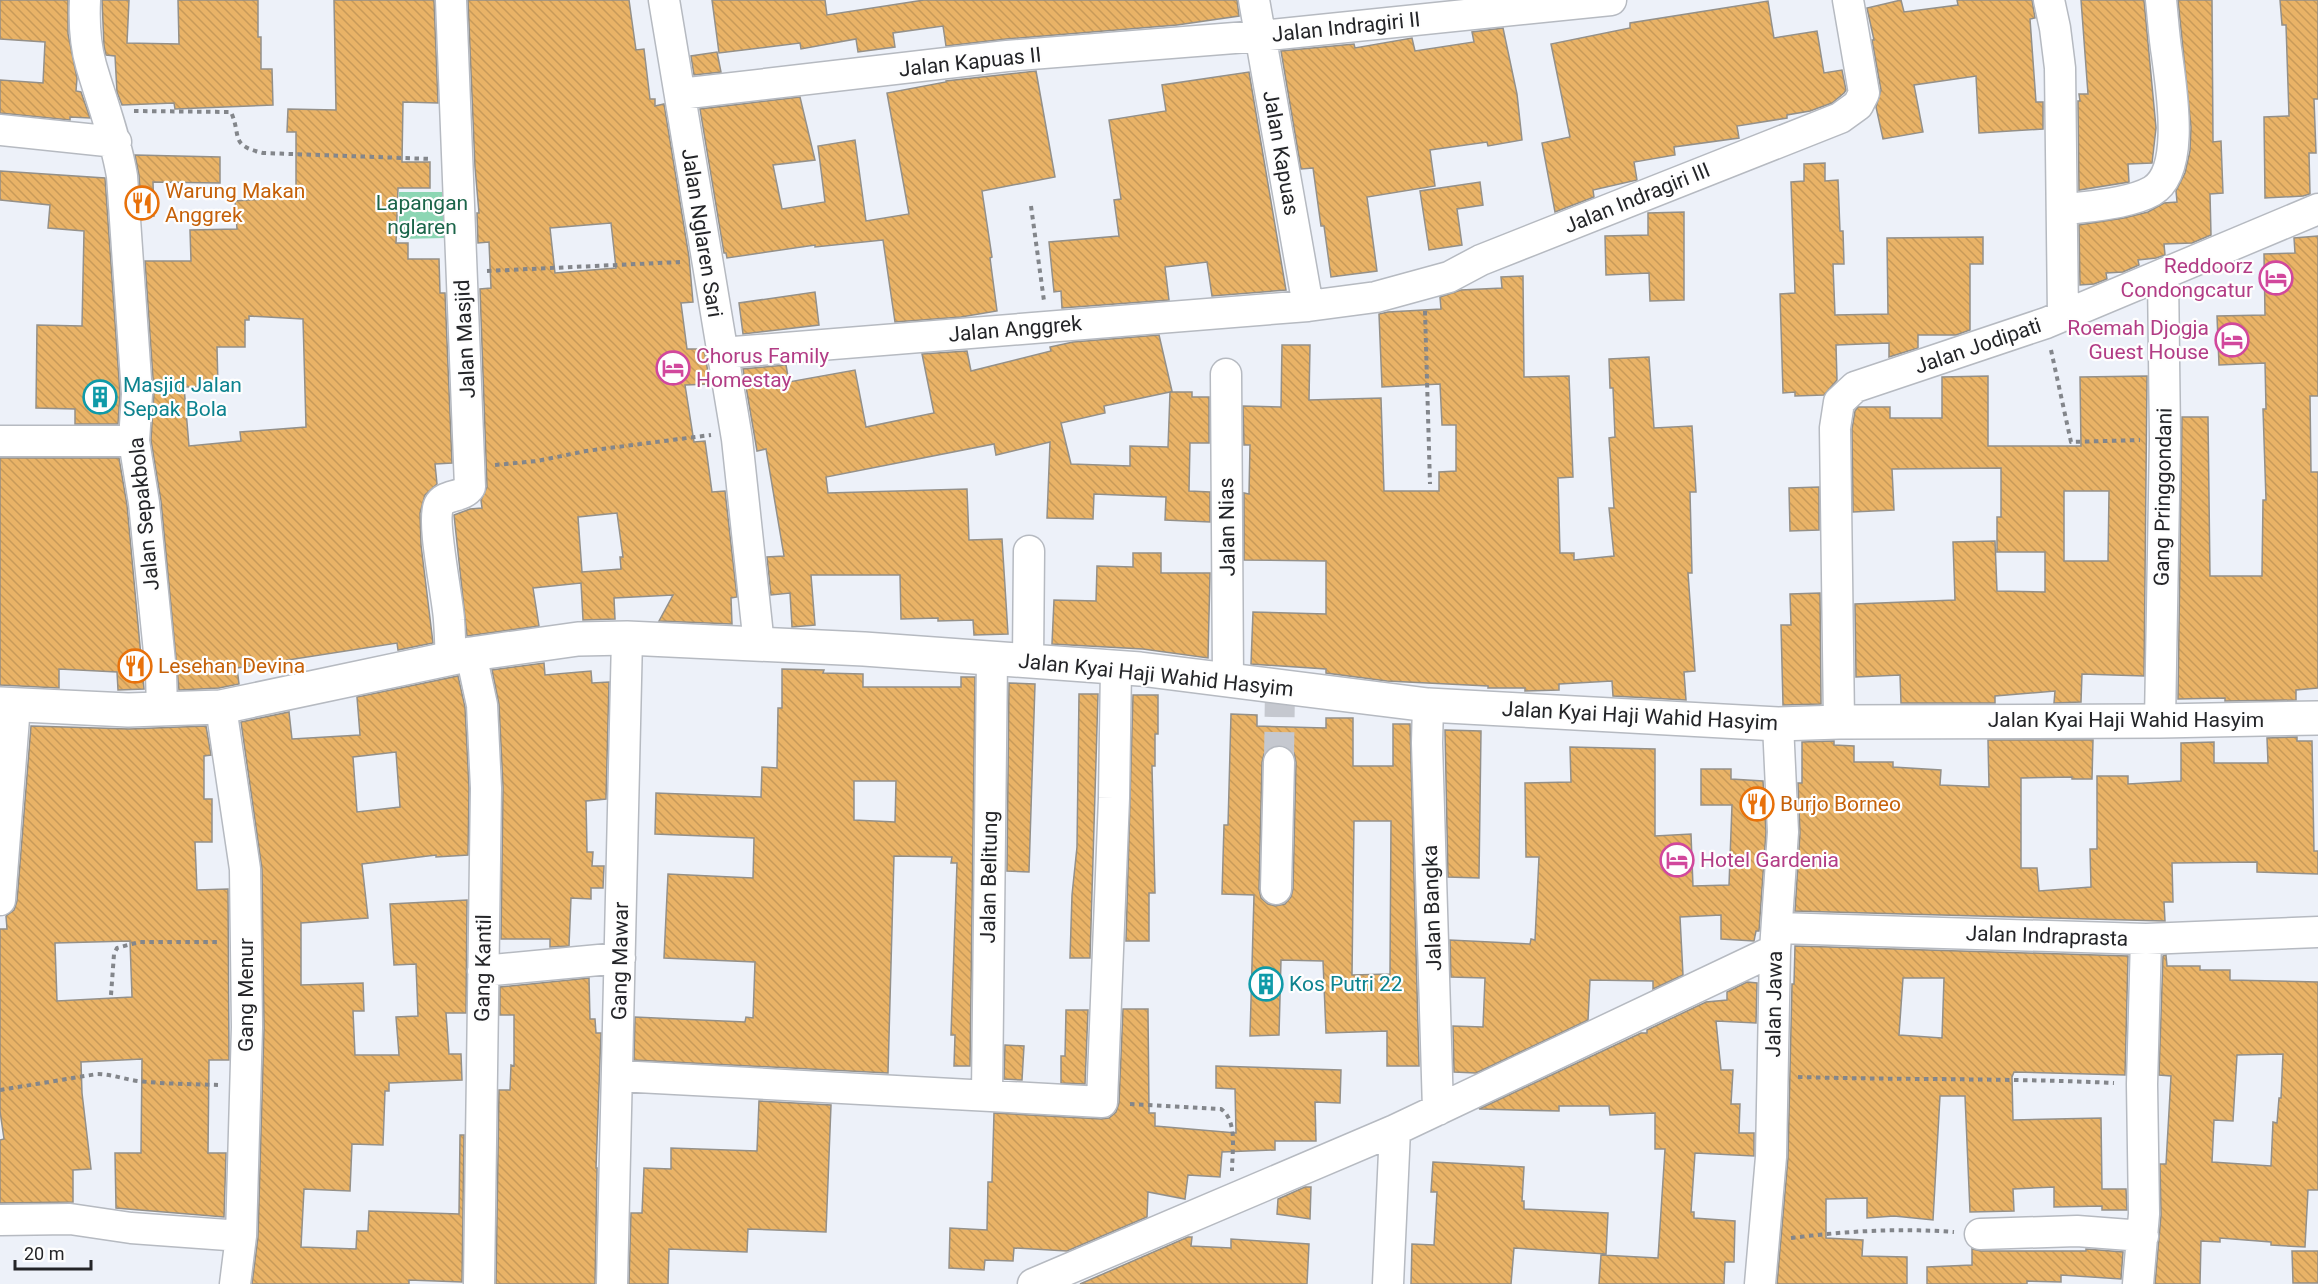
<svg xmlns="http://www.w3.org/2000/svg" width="2318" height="1284" viewBox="0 0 2318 1284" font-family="Roboto,sans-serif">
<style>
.park{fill:#8cd6b3}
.building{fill:url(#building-back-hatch);stroke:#949089;stroke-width:1.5;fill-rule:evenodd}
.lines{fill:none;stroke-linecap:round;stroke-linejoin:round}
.minor-tunnel{stroke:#c5c8cf;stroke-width:30;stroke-dasharray:30 15;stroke-linecap:butt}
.minor-casing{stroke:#b6bac1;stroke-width:33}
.major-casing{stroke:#b6bac1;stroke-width:36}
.path{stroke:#83868b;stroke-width:4;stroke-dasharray:4.5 4.5;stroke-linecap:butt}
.minor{stroke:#fff;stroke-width:30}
.major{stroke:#fff;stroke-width:33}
.labels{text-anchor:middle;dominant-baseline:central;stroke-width:4.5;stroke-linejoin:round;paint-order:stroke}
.street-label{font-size:21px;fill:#242528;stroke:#fefefe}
.food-label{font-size:21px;fill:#c56008;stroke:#fefefe;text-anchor:start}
.park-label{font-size:21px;fill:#1b6549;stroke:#fefefe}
.hotel-label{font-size:21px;fill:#b23c85;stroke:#fefefe;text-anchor:end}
.culture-label{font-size:21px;fill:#0d838f;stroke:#fefefe;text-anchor:start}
</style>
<defs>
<pattern id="building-back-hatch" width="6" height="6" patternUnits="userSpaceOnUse" patternTransform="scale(1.5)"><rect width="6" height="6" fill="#e9b367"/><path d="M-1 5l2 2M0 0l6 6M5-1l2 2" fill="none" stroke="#c89a59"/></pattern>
</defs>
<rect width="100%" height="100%" fill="#edf1f9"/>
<path class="park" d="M399,192H443L445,238L399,239Z"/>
<path class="building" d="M0,0H68V34L77,78L76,91L81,92L90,118L70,117V120L0,113V80L43,83L45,42L0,39Z
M102,0H129L127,43L179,44L178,0H258V37H261V69H272L273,105L175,109L174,103L122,105L117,92L115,56L106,55L104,46Z
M334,0H434L438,103L403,102L402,162H430V188H398L396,243H408V259H439L440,293H445L452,463L435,464L437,484L425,495L420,513L421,545L433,643L398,650L397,643L237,668L239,684L219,688L179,690L161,501L151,440L154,393L145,261H191L190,230L237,229L235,201L296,197V132H287L288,109L336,110ZM249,316L303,319L306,427L240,432L241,441L189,446L184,387L218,386L217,347H245V320H249Z
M468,0H629L636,50L644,49L650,99H655V106L664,104L689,257L693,302L681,303L687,349H704L710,384L685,385L694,442L705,441L712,492L725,491L737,597L731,598L732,624L659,621L673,595L614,598L615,619L583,620L581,583L533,588L539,626L467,636L454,515L470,509L482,508L481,500L487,487L480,289L491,288L489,242L478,243L477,213H479L475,167ZM611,223L616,268L555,273L550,228ZM617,513L623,557H620L621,569L582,572L578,517Z
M712,0H825L827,15L924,0H1237L1239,16L1177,25L1006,39L946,46L943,26L893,33L895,47L858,52L856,39L801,49L800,43L719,53Z
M1901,0L1904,12L1958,5L1957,0H2032L2035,18L2030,19L2036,102H2043V129L1979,133L1976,76L1914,85L1923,132L1883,139L1876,107L1881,90L1872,40H1874L1867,8Z
M2081,0H2144L2156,128L2152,163L2128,164L2129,182L2079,190L2078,101H2080L2079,94H2088Z
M2178,0H2212L2213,142L2221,141L2223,193L2210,194L2211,235L2192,243L2164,244L2165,255L2156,258L2138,260L2139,265L2123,272L2106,273L2107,279L2094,284L2080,285L2079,225L2124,218L2148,212L2164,203L2177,202L2176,191L2185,173L2190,151L2191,127Z
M2280,0H2318V99H2314L2316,153H2309L2310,194L2303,196L2265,198L2264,117L2289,116L2286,25H2282Z
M1768,1L1774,38L1817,31L1824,73L1842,70L1846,90L1844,93L1832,103L1810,111L1787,115V118L1737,126L1739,138L1674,147L1675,155L1634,162L1637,180L1593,190L1594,197L1555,212L1542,143L1570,137L1551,44L1630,28V23Z
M1503,28L1517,94L1522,140L1488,146L1487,142L1430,150L1435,186L1367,197L1377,271L1331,277L1324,226H1321L1313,168L1301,169L1281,51L1354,44L1355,48L1412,38L1415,51L1474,42L1472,32Z
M717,52L721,72L694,75L691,56Z
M1036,71L1055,177L982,191L992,257L990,258L997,311L961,317L895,322L883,240L815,247V245L727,258L726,253H724L700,109L800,97L815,160L773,165L782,209L825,202L818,146L855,140L866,221L909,214L887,93L946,82V81Z
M1249,72L1286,290L1212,296L1207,262L1165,267L1169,300L1062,308L1061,291L1054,292L1049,242L1119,236L1114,200L1121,199L1109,120L1166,111L1162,85Z
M135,155L220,157V183L153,182L154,216L142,217L139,175Z
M1825,163V181L1838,180L1840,231H1843L1844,264H1833L1835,315L1888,314L1887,238L1983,237V264H1970V330L1956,335H1918V348L1889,357V343L1836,345L1837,380L1824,395L1795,396V392L1783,393L1780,294L1795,293L1791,182L1804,181V164Z
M0,171L105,178L120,394L118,424H75V409L36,408L37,325L82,326L84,231L48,228L50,205L0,200Z
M1480,182L1483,205L1457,209L1462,245L1429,250L1420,191Z
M1684,212V300L1650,301L1649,273L1606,275L1605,236L1648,235V213Z
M2318,236V396H2310L2311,472H2318V688L2296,690V700L2225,701V698L2178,699L2182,417H2208L2210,576H2262L2263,500H2266L2263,409H2266L2265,363L2219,365L2217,316L2265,315L2264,254L2295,253L2294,238Z
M1523,276L1524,377L1569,376L1573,477L1558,478L1560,553H1574V560L1614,556L1609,508H1614L1609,438L1615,437L1613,388H1610L1609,359L1649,357L1654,428L1692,426L1696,492H1690L1692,573H1688L1695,671L1684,672L1686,700L1613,696L1612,681L1559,684V690L1525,691V688H1488V686L1387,681L1326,673V669L1251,664L1253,612L1326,614V561L1244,560V493L1249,494L1250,445H1244L1243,406L1281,407L1282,345H1310L1309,400L1381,398L1384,491H1439V472L1456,471V425H1442L1440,384L1382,387L1379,314L1388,312L1441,309L1440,297L1461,290L1502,288L1501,277Z
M815,292L819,325L743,334L739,303Z
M1159,335L1172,391L1170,392H1192V397H1209V443H1190L1189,491L1210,492V522L1165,520L1166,497L1094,494L1093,519L1047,518L1050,442L996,455L994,444L826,477L828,493L967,489L969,540L1002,539L1008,634L974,635L973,620L938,621V618L901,619L900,575H811L815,625L792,627L790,593L771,595L767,557L784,556L766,449L757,451L743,369L786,365L789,382L855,370L866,427L934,413L922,354L967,351L971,371L1051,351L1050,347L1073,342ZM1170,392L1168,447L1130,446V466L1071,464L1061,423L1105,413L1104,406Z
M1988,376V446H2081L2080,377L2147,376L2144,676L2082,674L2081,702L2054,703L2055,691L1995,696V703H1901L1900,675L1856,677L1855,604L1955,600L1953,542L1995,541L1997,591L2045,592V552H1997V517H2001V468L1892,469L1894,510L1853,512L1852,429L1855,411L1858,407H1890V418H1942V377ZM2064,491H2109L2108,561H2064Z
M0,458H119L127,505L144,689L118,690L117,672L59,669V688L0,685Z
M1819,487V530L1790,531L1789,488Z
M1133,553H1161V573H1210L1208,658L1143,649L1052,644L1054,600L1096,601L1097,566L1133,567Z
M1820,593L1821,704L1783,705L1781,625H1791L1790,594Z
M544,663L545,675L591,671L592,683L609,682L606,799L586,801L587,852H593L592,866H604L603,888H591V899L571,898L569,946L550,947V939H501L503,787L499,704L492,670Z
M782,669L824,670L823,673L863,674V687H961V677H975L970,1066H954L955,1035H951L957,863H951L952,857L894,856L888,1073L634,1060L635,1017L745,1022L746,1017L753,1018L755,962L664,958L668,874L753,878L754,838L655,834L656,793L761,797L762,767L777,768L778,708H782ZM854,781H896L895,822L854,820Z
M458,676L465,707L469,788L468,855L436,857V855L362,864L368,918L301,923V985L363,983L364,1011H353L355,1055H399L396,1017L418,1016L416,964L394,965L390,904L467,900L466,1013H446L449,1054H461L462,1080L389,1083V1091H385L383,1145L352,1144L350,1191L304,1189L301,1247L356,1249L357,1231H368L369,1211L459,1214L460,1135H464L462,1282L409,1280V1284H252L258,1237L264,1028L262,869L241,722L289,712L292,739L360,735L357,697ZM396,752L400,807L357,812L353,757Z
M1009,683L1035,684L1029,872L1007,871Z
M1079,694H1098L1090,958H1070L1072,895L1077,847Z
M1133,695H1158V734H1155V766H1152L1155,893H1149V941H1126Z
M1231,714L1257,715V726L1326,728V718H1353V766H1393V724H1410L1419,1066H1387V1031L1326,1033L1323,961L1281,960L1279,1035L1250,1036L1254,895L1222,894L1224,825H1228ZM1280,745L1288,748L1294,753L1296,762L1293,889L1291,897L1285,904L1275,906L1268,904L1261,898L1259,889L1262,762L1264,754L1270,747ZM1354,821H1391L1390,974L1352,975Z
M31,726L129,729L206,726L211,755L204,756V799H212V842H195L197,890L228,889L229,1060H209L208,1153H226L224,1217L116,1208L115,1153H141L142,1059L81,1062L82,1093L91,1169L73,1170V1202L0,1203V1140L4,1139L0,1111V929H7L6,916L14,910L17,901ZM130,941L132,997L57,1001L55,943Z
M1445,730L1481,731L1479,878L1448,877Z
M2297,737V741H2312L2314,851H2318V874L2257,872V862L2172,863L2173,902H2164L2165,921L1795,911L1800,833L1798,783H1802V742L1834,741V745L1854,746V762H1893V767L1941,770L1940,785L1989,787L1988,740H2093L2092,779H2072V777L2021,778V868H2037L2039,891L2091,887L2090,849H2097V776H2128V784L2181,781V743L2214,742V763H2268L2267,738Z
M1570,747L1655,749V836L1691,834L1693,886L1729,885L1732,805H1701V769H1731V779L1763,781L1766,832L1759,931H1756L1754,941L1721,939V915L1680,917L1683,975L1653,989V981L1590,980L1588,1020L1476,1073L1454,1072L1453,1026L1483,1027L1485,978L1451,977L1450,940L1530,944L1531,939L1535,940L1539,857H1526L1525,783L1571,782Z
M1795,946L2128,956L2125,1075L2014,1072L2012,1077L2013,1120L2101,1118L2102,1189H2126L2127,1210H2102V1206L2054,1207V1187L2013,1189L2014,1211L1970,1212L1965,1096H1940L1933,1220L1894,1216L1867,1218V1198L1826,1199V1238L1863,1240L1862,1256L1907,1257V1284H1777L1788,1158L1792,984H1794ZM1903,978H1944L1942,1038L1899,1035Z
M2166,955L2167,966H2200V970H2230V980L2318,982V1190H2308L2305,1247L2271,1245V1242L2220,1238V1242L2201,1241L2200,1284H2155L2161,1215L2160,1164H2166L2171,1076L2159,1075L2163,956ZM2283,1054L2281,1098H2279L2277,1123L2273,1122L2271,1166L2212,1162L2214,1120L2233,1121L2237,1055Z
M589,978L590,1019H595L596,1033H601L596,1168H597L595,1284H496L499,1090H510L511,1065L514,1066V1015H500V987Z
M1747,982L1757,983L1756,1023L1716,1021L1721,1070H1733L1731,1104H1740L1739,1133H1754V1156L1695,1153L1691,1212H1694V1218L1735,1221L1734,1262H1725L1724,1284H1599L1601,1255L1658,1258L1665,1149H1655V1113L1610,1115L1609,1106H1559V1111L1479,1109L1641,1033H1647V1030L1706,1002L1727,1000V992Z
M1123,1009H1148L1149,1113H1155V1126L1236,1133L1235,1089L1216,1088V1066L1341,1070L1340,1103L1315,1102L1316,1141H1275V1150L1222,1152L1220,1177L1188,1175L1185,1199L1148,1192L1147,1217L1067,1251L1014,1248L1013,1261L985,1260L984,1270L949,1268L950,1228L987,1230L988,1182H992L994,1113L1101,1119L1109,1118L1116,1112L1119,1103Z
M1066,1010H1088L1085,1084L1061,1083V1056H1065Z
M1005,1045L1024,1046L1022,1080L1004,1079Z
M759,1101L831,1105L826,1232L748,1229L747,1252L669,1249L668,1284H629L631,1213H642L644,1168L671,1169V1148L757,1151Z
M1433,1162L1524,1167L1522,1201H1524V1209L1608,1213L1606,1254L1514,1248L1511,1284H1411L1412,1244L1434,1245L1437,1192H1431Z
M1305,1187H1311L1310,1219L1277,1214L1278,1199Z
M1188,1237H1192L1191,1246L1231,1248V1239L1309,1244L1307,1284H1080Z
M1972,1249L1981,1251H2086V1249L2123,1252L2121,1279L2061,1275V1282L2027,1281V1284H1927V1267L1972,1265Z
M2292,1251H2318V1283H2293Z"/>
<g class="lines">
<path class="minor-tunnel" d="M1279,762L1280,686"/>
<g class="minor-casing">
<path id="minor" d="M85,0C84,21 85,44 91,65C102,103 115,135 122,176L137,394L134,441L144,503L161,672L162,710
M664,0L737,439L759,645
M1254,0L1308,306
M2049,0L2055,28L2060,68L2063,316
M680,94L1007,56L1260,36L1611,0
M0,130L116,142
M2062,210C2088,206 2129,204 2152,191C2186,171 2171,88 2167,55C2164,37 2163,18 2161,0
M722,353L1308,306L1376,297L1449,277L1481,260L1840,118L1858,105L1864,93L1848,0
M1226,374L1228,680
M0,441H134
M471,654L482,705L486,788L479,1284
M451,657C450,645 450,632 449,620C448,599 431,520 439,505C444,494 463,498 470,487L451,0
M1028,661L1029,551
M1428,705L1427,743L1438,1110
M221,707L245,869L247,1027L241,1236L235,1284
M2160,721L2165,439L2163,274
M1839,722L1835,428L1839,402L1855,387L2046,323L2318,209
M1276,889L1279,762
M0,900L15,705
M1777,928L2146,939L2318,932
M483,971L620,958
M618,1076L1102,1102L1114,798L1116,668
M987,1094L992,659
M0,1220L70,1219L131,1228L241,1236
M1980,1234L2077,1231L2143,1236
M612,1284L627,638
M1033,1284L1395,1130L1775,950
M1388,1284L1395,1130
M1760,1284L1771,1157L1775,950L1783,832L1778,724
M2138,1284L2144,1214L2142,1084L2146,939"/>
</g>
<g class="major-casing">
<path id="major" d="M0,704L128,710L221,707L471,654L578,639L627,638L864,649L1140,669L1428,705L1778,724L1839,722L2160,721L2318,718"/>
</g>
<path class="path" d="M134,111L231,112C242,137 229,145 263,153L432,159
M1031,206L1044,301
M487,271L680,262
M1425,311L1430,484
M2051,350L2071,442L2140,440
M495,465L537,461L586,451L711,435
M111,995L114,954L117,948L139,942H218
M1798,1077C1903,1080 2009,1078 2114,1083
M0,1090L97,1074C111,1074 123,1079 138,1081C164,1084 191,1084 218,1085
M1130,1104L1221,1109C1238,1121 1232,1152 1232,1171
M1791,1238C1846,1231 1900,1228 1954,1232"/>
<use href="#minor" class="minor"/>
<use href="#major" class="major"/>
</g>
<defs>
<g id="restaurant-ring" transform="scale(1.725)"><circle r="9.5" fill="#fefefe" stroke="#e8710a" stroke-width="1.5"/><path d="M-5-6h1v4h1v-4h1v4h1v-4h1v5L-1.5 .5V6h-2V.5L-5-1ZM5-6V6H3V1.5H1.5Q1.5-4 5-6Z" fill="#e8710a"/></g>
<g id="hotel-ring" transform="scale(1.725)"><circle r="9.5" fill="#fefefe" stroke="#d1479c" stroke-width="1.5"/><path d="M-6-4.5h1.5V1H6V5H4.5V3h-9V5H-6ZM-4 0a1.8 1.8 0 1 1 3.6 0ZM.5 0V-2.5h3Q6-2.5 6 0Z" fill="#d1479c"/></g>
<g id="building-ring" transform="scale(1.725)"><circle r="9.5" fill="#fefefe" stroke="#0f9aa8" stroke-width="1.5"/><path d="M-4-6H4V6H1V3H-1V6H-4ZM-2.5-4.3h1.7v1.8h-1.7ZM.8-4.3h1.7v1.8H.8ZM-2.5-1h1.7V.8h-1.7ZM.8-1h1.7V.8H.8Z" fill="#0f9aa8"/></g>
</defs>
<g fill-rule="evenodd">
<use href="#restaurant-ring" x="142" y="203"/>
<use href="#hotel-ring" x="2276" y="278"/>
<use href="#hotel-ring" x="2232" y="340"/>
<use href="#hotel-ring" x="673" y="368"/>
<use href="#building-ring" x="100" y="397"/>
<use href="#restaurant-ring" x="135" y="666"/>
<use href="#restaurant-ring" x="1757" y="804"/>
<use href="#hotel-ring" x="1677" y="860"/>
<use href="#building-ring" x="1266" y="984"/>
</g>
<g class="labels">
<g class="street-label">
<text transform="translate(1346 27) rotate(-6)">Jalan Indragiri II</text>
<text transform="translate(970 62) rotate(-6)">Jalan Kapuas II</text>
<text transform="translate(1281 153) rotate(80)">Jalan Kapuas</text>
<text transform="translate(1637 198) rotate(-22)">Jalan Indragiri III</text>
<text transform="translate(702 233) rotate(81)">Jalan Nglaren Sari</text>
<text transform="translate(1015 329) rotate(-5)">Jalan Anggrek</text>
<text transform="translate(465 339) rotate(-93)">Jalan Masjid</text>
<text transform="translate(1978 346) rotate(-19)">Jalan Jodipati</text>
<text transform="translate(2163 497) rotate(-89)">Gang Pringgondani</text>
<text transform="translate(144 514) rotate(-96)">Jalan Sepakbola</text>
<text transform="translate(1227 527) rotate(-91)">Jalan Nias</text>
<text transform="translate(1156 675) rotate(6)">Jalan Kyai Haji Wahid Hasyim</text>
<text transform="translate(1640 716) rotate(3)">Jalan Kyai Haji Wahid Hasyim</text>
<text x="2126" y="720">Jalan Kyai Haji Wahid Hasyim</text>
<text transform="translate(989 877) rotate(-89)">Jalan Belitung</text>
<text transform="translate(1432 908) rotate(-92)">Jalan Bangka</text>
<text transform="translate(2047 936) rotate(2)">Jalan Indraprasta</text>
<text transform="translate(620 961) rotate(-89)">Gang Mawar</text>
<text transform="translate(483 968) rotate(-89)">Gang Kantil</text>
<text transform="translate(246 995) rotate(-90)">Gang Menur</text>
<text transform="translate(1774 1004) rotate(-89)">Jalan Jawa</text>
</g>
<g class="food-label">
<text x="165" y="191">Warung Makan<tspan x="165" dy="24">Anggrek</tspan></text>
<text x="158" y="666">Lesehan Devina</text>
<text x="1780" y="804">Burjo Borneo</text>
</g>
<g class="park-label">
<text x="422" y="203">Lapangan<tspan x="422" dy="24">nglaren</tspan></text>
</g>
<g class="hotel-label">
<text x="2253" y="266">Reddoorz<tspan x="2253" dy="24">Condongcatur</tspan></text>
<text x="2209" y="328">Roemah Djogja<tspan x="2209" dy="24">Guest House</tspan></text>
<text x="696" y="356" text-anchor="start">Chorus Family<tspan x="696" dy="24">Homestay</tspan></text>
<text x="1700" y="860" text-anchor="start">Hotel Gardenia</text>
</g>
<g class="culture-label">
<text x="123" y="385">Masjid Jalan<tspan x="123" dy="24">Sepak Bola</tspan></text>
<text x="1289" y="984">Kos Putri 22</text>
</g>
</g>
<path d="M15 1260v9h76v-9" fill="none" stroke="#242528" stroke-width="3"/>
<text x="24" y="1260" font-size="18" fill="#242528" stroke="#fefefe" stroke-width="4.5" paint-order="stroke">20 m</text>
</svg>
